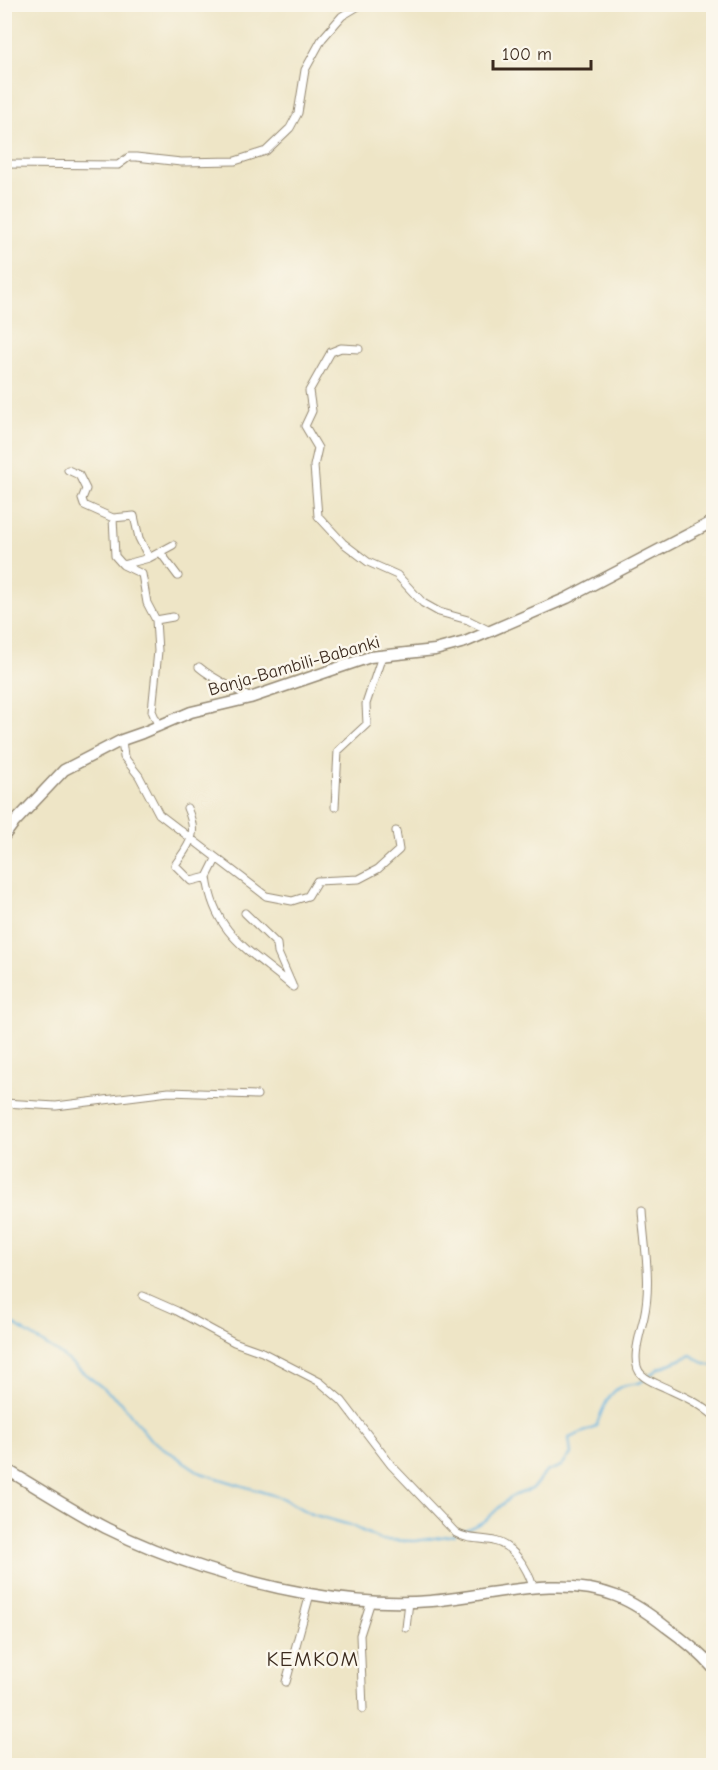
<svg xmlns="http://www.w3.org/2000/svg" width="718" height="1770" viewBox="0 0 718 1770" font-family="'Comic Neue',sans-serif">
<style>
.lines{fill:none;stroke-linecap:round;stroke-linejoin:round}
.stream{stroke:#66b2df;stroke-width:2}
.street-casing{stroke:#948872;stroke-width:9}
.secondary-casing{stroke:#948872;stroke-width:13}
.street{stroke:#fff;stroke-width:7}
.secondary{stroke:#fff;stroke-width:10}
.labels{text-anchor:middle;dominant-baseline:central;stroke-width:5;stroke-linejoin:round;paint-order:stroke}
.street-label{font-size:18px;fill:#3b2a1e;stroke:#fbf7ec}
.quarter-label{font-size:21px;letter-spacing:1.5px;fill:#3b2a1e;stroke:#fbf7ec}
</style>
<rect width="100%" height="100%" fill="#fbf7ec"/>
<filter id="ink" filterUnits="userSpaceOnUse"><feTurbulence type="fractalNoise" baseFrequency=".0167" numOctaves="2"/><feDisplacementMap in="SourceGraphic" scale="12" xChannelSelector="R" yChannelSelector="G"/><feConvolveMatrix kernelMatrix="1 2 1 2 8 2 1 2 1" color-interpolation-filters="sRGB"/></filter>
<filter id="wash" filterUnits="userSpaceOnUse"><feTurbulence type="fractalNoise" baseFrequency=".008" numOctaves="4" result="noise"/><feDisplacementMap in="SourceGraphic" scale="24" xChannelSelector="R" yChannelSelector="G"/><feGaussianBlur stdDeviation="1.35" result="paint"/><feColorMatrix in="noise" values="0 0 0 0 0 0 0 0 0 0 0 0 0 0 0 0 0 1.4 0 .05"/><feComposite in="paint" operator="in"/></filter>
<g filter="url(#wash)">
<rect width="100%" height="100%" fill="#eee5c6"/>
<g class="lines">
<path class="stream" d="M4,1323H11L57,1352L121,1402L150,1439L201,1473L282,1498L311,1514L350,1525L381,1540L415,1541L454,1535
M649,1376L658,1369L691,1355L705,1364L714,1366
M459,1533L485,1521L510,1497L532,1489L546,1472L561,1466L571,1454L569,1438L596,1427C601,1413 607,1393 622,1386C629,1383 637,1386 644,1380"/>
</g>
</g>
<g filter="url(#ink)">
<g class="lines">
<g class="street-casing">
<path id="street" d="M4,164L118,165L129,157H136L181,162L235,161L266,151L290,128L298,113L305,70L322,39L342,16L362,4
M359,349L341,348L331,352L309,391L312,411L305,426L318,448L314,466L318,516L343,543L368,562L397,575L423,603L439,612L468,620L492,632
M68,470L79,475L86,489L82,499L84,505L113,518
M160,552L178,576
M123,565L115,556L113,518L134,516L139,538L149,558
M156,620L147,603L142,574L123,565L149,558L173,545
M199,667C214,680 233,687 250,698
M159,727L152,711L158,651L156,620L173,617
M122,740L124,757L139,776L159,814L266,896L292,901L308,896L317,881L359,879L378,869L399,850L396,831
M335,807L338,751L367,724L366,704L382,656
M187,808C199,835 190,843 175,865L191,881L207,877L216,859
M207,877C214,936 253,952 293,987
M245,913L277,944L278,953L292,985
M4,1103L56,1106L169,1092L257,1095
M642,1210C644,1246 652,1281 644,1317C641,1331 629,1364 642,1375C648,1381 658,1384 666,1388C683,1396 700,1403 714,1416
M143,1296L177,1311L234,1342L262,1352L320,1382L342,1401L391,1465L456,1533C468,1540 480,1538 494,1541C514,1546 528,1569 533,1587
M406,1628L409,1602
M708,1662L714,1653
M286,1682L310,1594
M363,1709L360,1635L371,1601"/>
</g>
<g class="secondary-casing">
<path id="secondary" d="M4,836L13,824L64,770L122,740L142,733L191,712L250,698L370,657L435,650L465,642L567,598L714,521
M4,1468C38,1488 72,1510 106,1528C168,1559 241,1582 309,1594C348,1601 392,1604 431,1601C488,1596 561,1574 616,1596C634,1603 651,1615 666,1627C683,1639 700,1653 714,1669"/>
</g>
<use href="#street" class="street"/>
<use href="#secondary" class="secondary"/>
</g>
</g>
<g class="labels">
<g class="street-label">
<text transform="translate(294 666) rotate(-16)">Banja-Bambili-Babanki</text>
</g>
<g class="quarter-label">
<text x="313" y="1659">KEMKOM</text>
</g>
</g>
<rect width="718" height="1770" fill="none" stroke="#fbf7ec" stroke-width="24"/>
<path d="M493 60v9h98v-9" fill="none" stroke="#3b2a1e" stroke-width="3"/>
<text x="502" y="60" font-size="18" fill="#3b2a1e" stroke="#fbf7ec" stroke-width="4.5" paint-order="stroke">100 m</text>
</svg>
